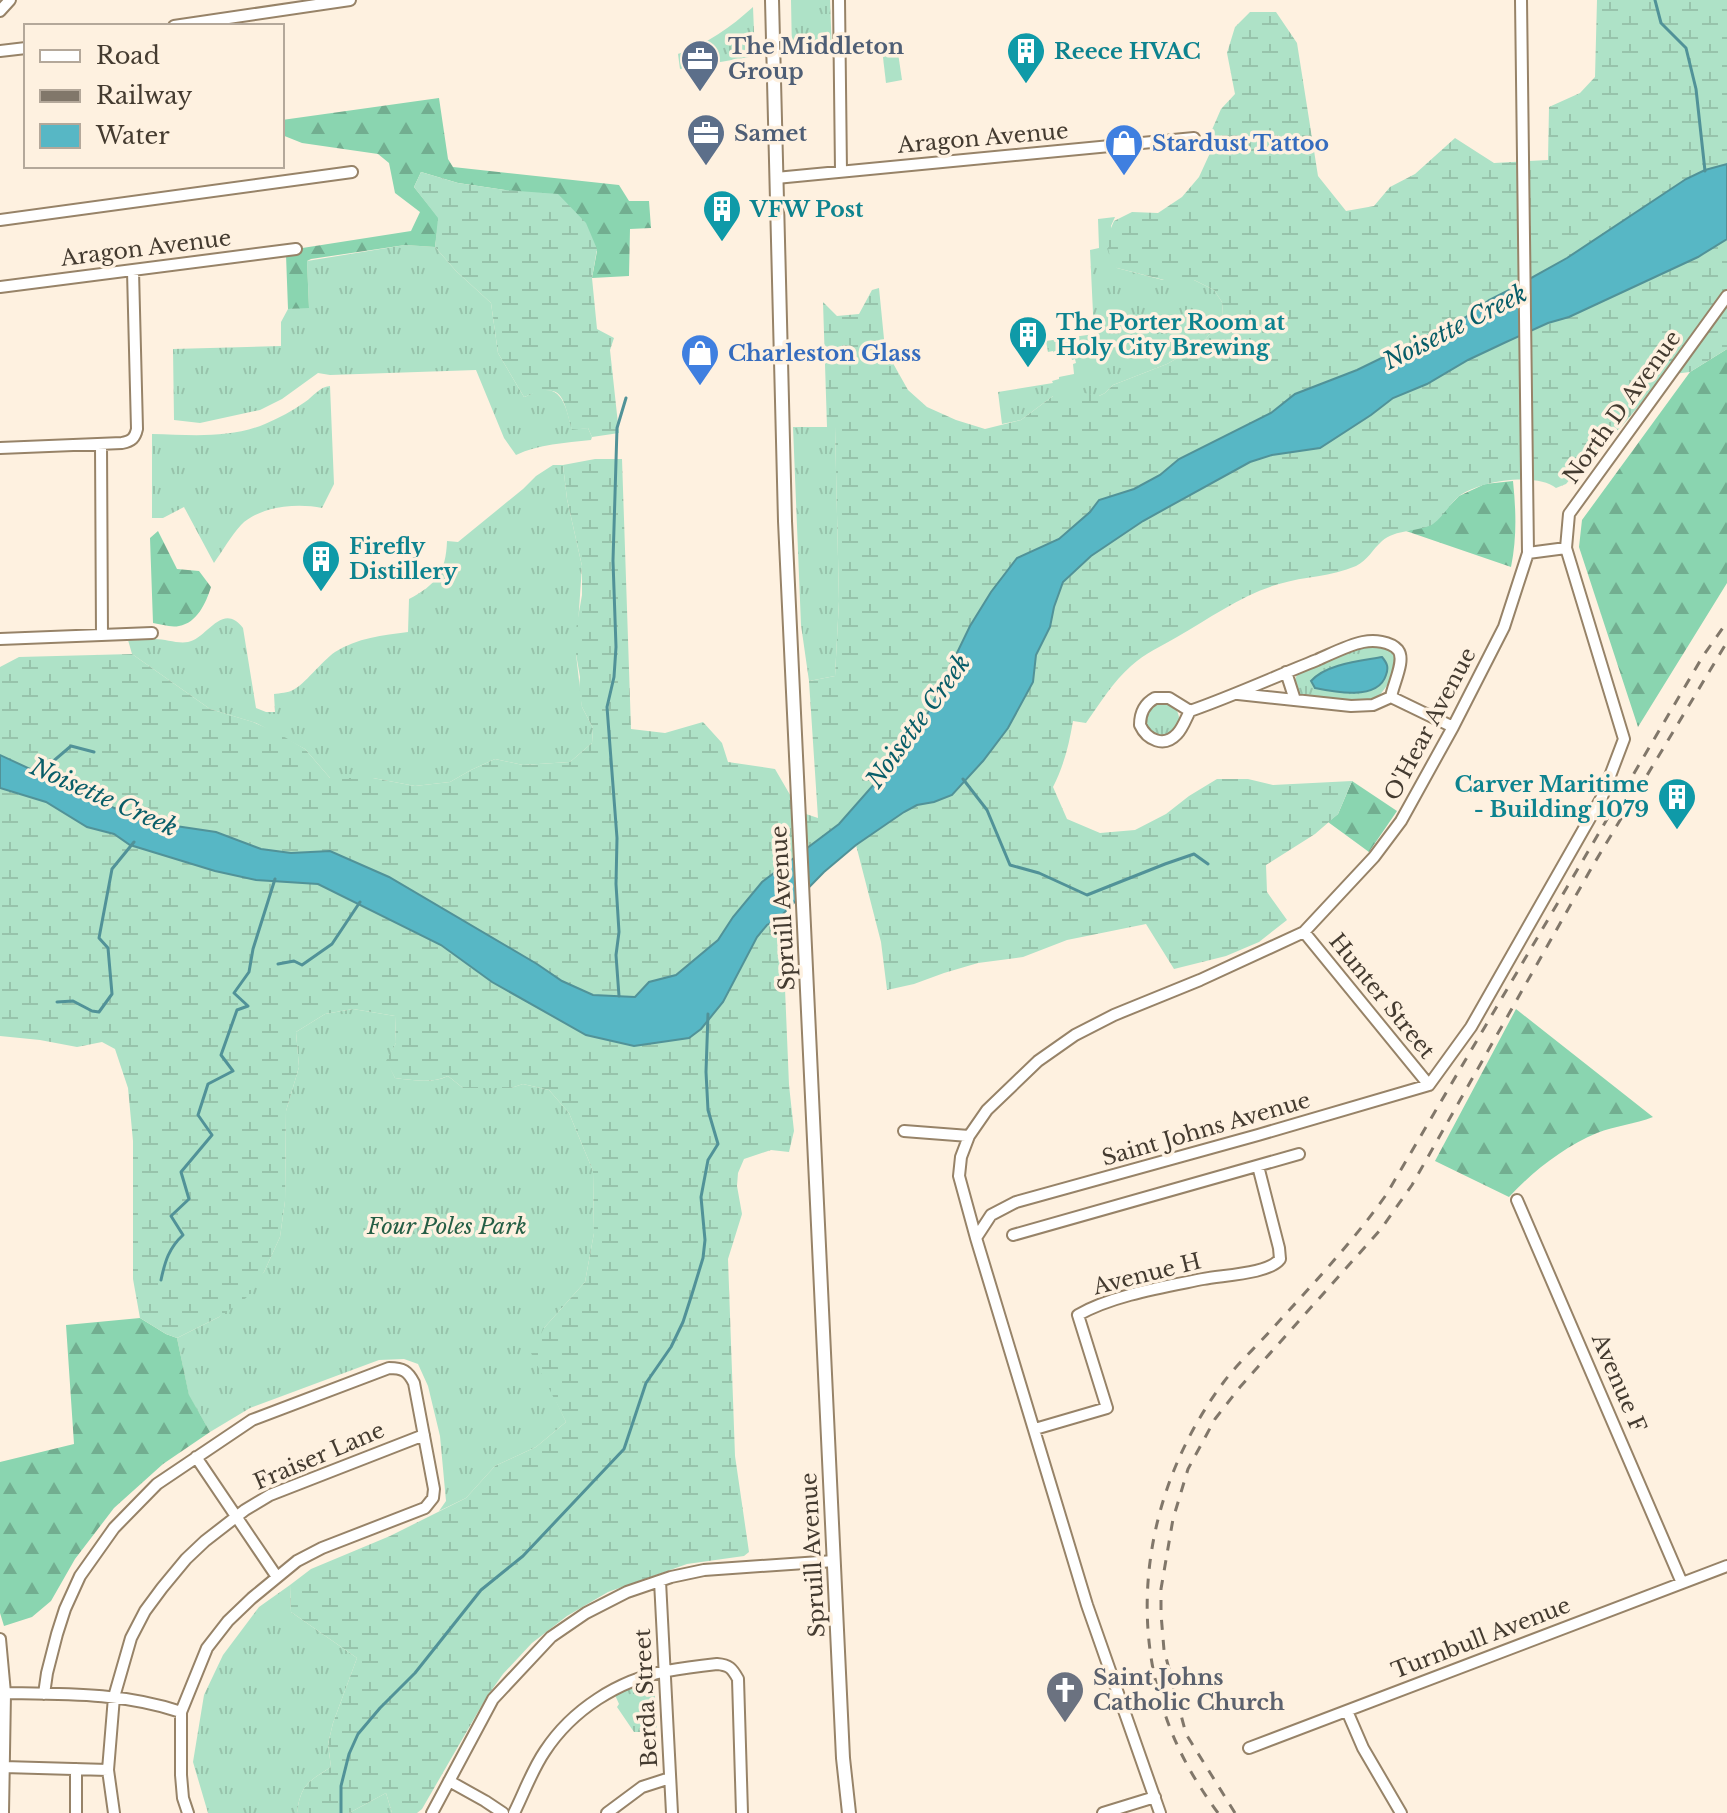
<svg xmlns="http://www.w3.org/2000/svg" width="1727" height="1813" viewBox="0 0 1727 1813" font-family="'Libre Baskerville',serif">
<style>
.grass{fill:url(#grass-tufts)}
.forest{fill:url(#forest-firs)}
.wetland{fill:url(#wetland-marsh)}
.pitch{fill:#aee2c7}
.water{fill:#57b7c5;stroke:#519298;stroke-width:2}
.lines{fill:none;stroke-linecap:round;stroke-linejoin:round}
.stream{stroke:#519298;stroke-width:3}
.minor-casing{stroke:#978368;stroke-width:14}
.tertiary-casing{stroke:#978368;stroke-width:16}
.minor{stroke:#fff;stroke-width:10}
.tertiary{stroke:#fff;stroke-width:12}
.rail{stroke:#81776a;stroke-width:3;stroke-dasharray:10 10;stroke-linecap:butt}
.labels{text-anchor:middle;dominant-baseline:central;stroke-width:7;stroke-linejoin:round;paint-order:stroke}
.service-label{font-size:22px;font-weight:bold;fill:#4e5e75;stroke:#fef1e0;text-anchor:start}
.culture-label{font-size:22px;font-weight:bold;fill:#0d838f;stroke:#fef1e0;text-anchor:start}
.street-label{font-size:22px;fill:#443b30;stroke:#fef1e0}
.shop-label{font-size:22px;font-weight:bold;fill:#366cbe;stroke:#fef1e0;text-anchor:start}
.park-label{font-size:22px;font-style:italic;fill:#255e45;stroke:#fef1e0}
.worship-label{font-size:22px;font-weight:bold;fill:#5b616d;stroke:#fef1e0;text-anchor:start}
.water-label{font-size:24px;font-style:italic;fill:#085d68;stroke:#fef1e0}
</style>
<defs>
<pattern id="grass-tufts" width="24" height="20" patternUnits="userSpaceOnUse" patternTransform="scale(2)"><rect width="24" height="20" fill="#aee2c7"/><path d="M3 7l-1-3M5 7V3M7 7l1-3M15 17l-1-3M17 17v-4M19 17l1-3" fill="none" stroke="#97c3ab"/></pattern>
<pattern id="forest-firs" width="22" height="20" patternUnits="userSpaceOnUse" patternTransform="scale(2)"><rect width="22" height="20" fill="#8ad5b0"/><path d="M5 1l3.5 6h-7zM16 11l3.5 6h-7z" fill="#72ae90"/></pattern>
<pattern id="wetland-marsh" width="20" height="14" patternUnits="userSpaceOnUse" patternTransform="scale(2)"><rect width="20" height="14" fill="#aee2c7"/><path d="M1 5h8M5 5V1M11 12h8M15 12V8" fill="none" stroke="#97c3ab"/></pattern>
</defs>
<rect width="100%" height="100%" fill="#fef1e0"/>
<path class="grass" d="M791,0H830L832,53L792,54Z
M753,7L755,56L680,69L678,54C707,44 731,27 753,7Z
M1115,217L1111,226L1117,268L1163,280H1194L1214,290L1222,302L1223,316L1202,344L1167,364L1113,385L1105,393L1099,396H1053L1021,420L1002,424L998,392L1053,383L1052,381L1059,379V377L1074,374L1073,364L1076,363L1075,359L1072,360L1069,350L1054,353L1053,351L1048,352L1046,341L1094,334L1090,250L1099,248L1098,219Z
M405,245L435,247L456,271L491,303L498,353L524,397C530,395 537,390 543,390C565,388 567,414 572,429L588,428L592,437L591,440C565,443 539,444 516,455L504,438L476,370L330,375L318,373L282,399L260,410L200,423L174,420L173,349L281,346V322L288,309L309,307L307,261Z
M330,386L334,484L322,508C297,503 260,506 241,525C231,536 223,550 214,563L184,507L163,518H152V434C190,435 229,439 265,424C279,418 292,411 305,402C314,396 319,387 330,386Z
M793,427H835L839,601L835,676L809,681L801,625Z
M553,465H563L567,499L582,566L576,654L582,707L593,728L592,743L570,762L523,765L495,759L471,770L450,782L415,786L373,778H330L305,749L256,723L210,709L132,654L128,640C137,640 146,638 155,639C165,639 178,644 188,642C207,639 222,601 243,628L256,708L266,712H275L274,694C280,693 288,693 293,690C304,685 322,661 335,652C357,638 383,635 408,632L409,599C436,585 446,572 447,541L458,542L523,489L536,476Z
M1366,646C1409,645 1398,675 1378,697C1354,706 1325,701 1300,695C1293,686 1294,682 1298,672L1355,648Z
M1145 719a17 17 0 1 1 34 0a17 17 0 1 1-34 0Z
M353,1009L395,1016L396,1043L387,1061L395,1078C413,1080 432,1084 448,1076L463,1088H511L523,1084L549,1090L569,1113L593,1171L594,1233L585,1282L544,1328L556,1401L566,1422L536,1447L495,1466L466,1498L439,1511L446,1501L440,1436L428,1386L418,1364L404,1359L379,1360L250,1408L210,1432L189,1396L177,1338L219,1317L264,1272L280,1237L285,1201L286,1111L299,1067L296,1032L325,1014Z
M290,1585L291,1612L357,1658L333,1723L328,1744L331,1767C308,1782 301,1784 297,1813H208L193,1762L204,1695L223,1655L259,1607Z
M651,1680H654L657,1732H634L617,1707L619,1704L615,1695L637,1684Z
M386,1793L392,1813H349Z"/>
<path class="forest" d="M439,98L448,159L453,167L619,185L629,201H649L651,228L630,229L629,276L592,278L597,251L505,190L458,183L421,172L414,187L439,218L435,247L405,245L311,259L307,261L309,308L288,309L286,255L296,249L411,231L420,212L395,193L389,163L378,154L302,143L282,135V120Z
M1727,349V583L1638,727L1579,547L1582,520L1690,372Z
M1513,481C1516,510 1517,538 1511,567L1406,531L1432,524L1459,496L1485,484Z
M158,531L177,569L199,571L211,587C206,603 197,623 179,626C171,628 161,624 153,623L150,538Z
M1352,781L1397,811L1369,852L1328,822L1338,814Z
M1516,1009L1653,1117C1635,1124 1615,1126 1597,1133C1565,1146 1532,1172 1509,1197L1435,1161Z
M140,1318L166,1334L177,1338L189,1395L210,1432L163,1464L114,1508L75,1559L51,1601L32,1617L4,1626L0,1613V1462L74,1444L66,1325Z"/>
<path class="wetland" d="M1597,0H1727V164L1705,170L1686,179L1567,258L1515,287L1489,300L1466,317L1357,370L1295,394L1271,413L1179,459L1160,475L1134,489L1099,500L1090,512L1059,539L1017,558L991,592L970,626L923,723L908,742L898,757L839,824L792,860L743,905L733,917L718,940L676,975L649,982L635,997L593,995L562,981L537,964L389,877L361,866L317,851L291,853L261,849L216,832L142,821L0,755V667L19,657L132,654L210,709L253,722L276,732L305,749L330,778H373L415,786L450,782L471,770L495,759L523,765L570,762L592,743L593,728L582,707L579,689L580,677L576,654V629L582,595V566L567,499L563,465L595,459H622L631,729L665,733L703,722L722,743L728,762L775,769L800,812L818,818L809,681L835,676L839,601L835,427H827L823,302L837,316L859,314L872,290L879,288L885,349L908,390L927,407L956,420L985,429L1021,420L1053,396L1075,391L1099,396L1105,393L1113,385L1167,364L1202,344L1223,316L1222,302L1214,290L1194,280H1164L1117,268C1105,253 1106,238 1114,221L1132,212L1158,213L1182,197L1199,177L1210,153L1211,132L1221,109L1235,94L1227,53L1235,27L1250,12H1276L1297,43L1318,176L1346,211L1374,206L1390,187L1415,174L1455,138L1494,163L1548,160L1549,107L1580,93L1595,77Z
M421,172L458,183L505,190L558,194L586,223L597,249L592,278L597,329L614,338L610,350L619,433L592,437L588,428L572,430C562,396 564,381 524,397L498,353L491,303L456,271L435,247L438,218L414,187Z
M1727,239V349L1690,372L1665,375L1622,426L1591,455L1566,484L1556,488C1535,472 1478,481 1458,497C1449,505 1443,517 1433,524C1420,532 1395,529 1382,541C1372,550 1368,560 1356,566C1331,577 1305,576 1279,584C1243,594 1210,618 1177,637C1162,646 1145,653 1131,666C1113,682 1100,703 1086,723L1073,721C1069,745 1064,765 1053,787L1067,819L1100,833L1135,830L1166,814L1189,796L1217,779H1248L1273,785L1352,781L1338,814L1315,834L1266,865L1267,892L1287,920L1259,942L1226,956L1174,969L1146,924L1067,940L1023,957L978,963L944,973L914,984L887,990L881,942L856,845L903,812L917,805L952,795L983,761L1008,728L1033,682L1036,655L1050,627L1054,607L1063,582L1091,556L1143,521L1250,462L1271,455L1320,447L1371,415L1393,398L1427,384L1468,360L1504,343L1548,323L1569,317L1698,257Z
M0,788L46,802L87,827L114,834L130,845L215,871L256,880L318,884L441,945L492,982L586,1035L634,1046L701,1029L723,1002L757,937L767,925L782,916L789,1085L794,1131L789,1152L771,1150L744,1159L738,1173L737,1186L742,1214L728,1259L735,1456L749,1552L744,1556L687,1564L608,1592L567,1616L532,1643L503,1674L486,1698L422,1809L417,1813H392L386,1793L349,1813H297C301,1784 308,1782 331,1767L328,1744L333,1723L357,1658L291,1612L290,1585L311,1569L390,1536L466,1498L495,1466L536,1447L566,1422L531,1353L544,1328L585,1282L594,1233L593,1171L569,1113L549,1090L523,1084L511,1088H463L448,1076C431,1084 413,1080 395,1078L386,1061L396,1043L395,1016L353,1009L325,1014L296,1032L299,1067L286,1111L285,1201L280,1237L264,1272L246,1298L219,1317L177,1338L166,1334L140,1318L133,1279V1141L128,1088L115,1049L102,1042L77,1047L40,1040L0,1036Z"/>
<path class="pitch" d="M897,46L902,80L886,83L882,49Z"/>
<path class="water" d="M1727,164V239L1698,257L1569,317L1548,323L1504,343L1468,360L1427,384L1393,398L1371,415L1320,448L1272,455L1250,462L1143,521L1091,556L1063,582L1054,607L1050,627L1036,655L1033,682L1008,728L983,761L952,795L934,802L917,805L904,812L856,845L824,872L779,918L767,925L757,937L723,1002L701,1029L689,1038L634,1046L586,1035L492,982L441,945L318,884L256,880L215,871L130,845L114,834L87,827L46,802L0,788V755L142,821L216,832L261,849L291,853L330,851L389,877L537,964L562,981L593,995L635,997L649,982L676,975L718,940L733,917L762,882L839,824L898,757L908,742L923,723L970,626L991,592L1017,558L1059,539L1090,512L1099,500L1134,489L1160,475L1179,459L1271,413L1295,394L1357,370L1466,317L1489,300L1515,287L1567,258L1686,179L1705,170Z
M1382,657C1387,663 1389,667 1386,675C1378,701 1334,692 1315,688L1311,681C1326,664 1360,661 1382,657Z"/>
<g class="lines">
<path class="stream" d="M1655,0L1661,23L1686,48L1696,89L1705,171
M37,775L71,746L94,752
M963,779L987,810L1010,865L1039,873L1087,895L1165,864L1194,854L1208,864
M278,964L294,961L302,965L332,944L360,902
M619,996L616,955L619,932L616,884L617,838L607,707L614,677L616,647L613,561L617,428L626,398
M57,1002L73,1001L92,1011L99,1012L112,994L108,948L99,938L112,869L134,842
M161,1280C165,1261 169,1248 183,1235L171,1216L189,1199L181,1172L212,1135L198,1115L208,1084L233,1071L221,1055L237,1010L248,1006L234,993L249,972L253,949L275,879
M341,1813V1786L349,1754L358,1734L380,1708L415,1673L481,1590L523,1556L624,1449L646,1383L671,1347L683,1322L692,1294L703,1258L705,1240L701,1197L708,1160L718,1144L708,1110L706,1072L708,1014"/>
<g class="minor-casing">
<path id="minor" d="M839,0L841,171
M0,11L10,0
M174,26L350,0
M0,51L26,48
M776,178L1194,138
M0,220L352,172
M0,287L296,249
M101,444L102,635
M0,448L122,443C132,441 135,438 137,429L133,271
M1528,553L1566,548
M0,639L152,633
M1286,672L1295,700
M1391,697L1453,727
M1155,698H1169L1190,711C1186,718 1183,728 1177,734C1164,748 1147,740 1140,725C1140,713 1144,704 1155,698Z
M1190,711C1233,696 1274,677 1317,660C1331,654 1348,645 1363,642C1374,640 1390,641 1398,650C1406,660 1393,684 1391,697L1373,705L1351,706L1238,694
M1304,932L1429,1085
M904,1131L969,1136
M1517,1200L1682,1583
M1013,1235L1299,1154
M976,1238L959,1176L961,1157L969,1136L987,1110L1038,1061L1075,1035L1114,1015L1200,980L1304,932L1374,857L1401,821L1453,727L1504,627L1528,553L1521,0
M1035,1429L1107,1408L1078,1315C1113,1295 1164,1287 1203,1279C1222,1275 1269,1274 1280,1259L1279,1248L1258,1166
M196,1457L277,1577
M660,1581L672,1813
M0,1639L5,1693L3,1813
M0,1693C61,1694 122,1692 181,1712
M44,1694L47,1673L57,1634L65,1609L80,1576L114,1528L157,1484L252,1420L389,1368C403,1368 408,1371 414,1383L434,1489L433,1498L425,1508L322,1548L297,1561L252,1598L228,1621L207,1648L181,1712V1775L183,1798L188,1813
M1347,1711L1363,1748L1401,1813
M1249,1748L1727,1566
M4,1767L108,1770
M76,1769V1813
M449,1781L485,1801L503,1813
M114,1813L108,1770L114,1697L131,1638L145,1611L162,1588L186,1559L205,1541L245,1510L270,1495L424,1435
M432,1813L493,1699L551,1637L586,1613L627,1592L671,1577L704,1570L834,1561
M514,1813C524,1793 532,1770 545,1751C572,1710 618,1680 667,1671C684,1668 700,1666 717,1664C729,1665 732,1668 738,1679L742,1813
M607,1813L642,1787L670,1778
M1103,1813L1155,1797
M1160,1813L1087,1605L976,1238L991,1215L1016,1202L1258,1135L1429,1085L1471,1027L1602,797L1624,739L1566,548L1569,514L1727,296"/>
</g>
<g class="tertiary-casing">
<path id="tertiary" d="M772,0L785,521L843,1758L849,1813"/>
</g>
<use href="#minor" class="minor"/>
<use href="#tertiary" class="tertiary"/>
<path class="rail" d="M1218,1813C1196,1783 1178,1752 1166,1717C1126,1604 1152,1478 1223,1383C1237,1364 1256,1347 1272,1329C1311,1286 1352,1243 1386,1195L1703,656L1727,622
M1235,1813L1186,1734L1164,1650L1161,1614V1589L1173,1519L1188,1469L1215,1419L1240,1387L1381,1229L1412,1185L1592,867L1727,642"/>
</g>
<defs>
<g id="building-pin" transform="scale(2)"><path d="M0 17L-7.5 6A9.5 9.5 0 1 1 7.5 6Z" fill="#0f9aa8" stroke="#fef1e0"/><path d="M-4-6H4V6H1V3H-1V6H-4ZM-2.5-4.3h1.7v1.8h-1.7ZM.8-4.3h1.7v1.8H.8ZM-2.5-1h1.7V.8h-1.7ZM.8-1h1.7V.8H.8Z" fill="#fff"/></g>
<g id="office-pin" transform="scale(2)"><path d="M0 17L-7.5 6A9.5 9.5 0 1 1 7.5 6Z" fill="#5c6f8a" stroke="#fef1e0"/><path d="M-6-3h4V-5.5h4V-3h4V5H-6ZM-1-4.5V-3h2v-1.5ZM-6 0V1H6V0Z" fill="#fff"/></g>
<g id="shop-pin" transform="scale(2)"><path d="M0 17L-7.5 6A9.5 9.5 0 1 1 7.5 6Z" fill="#3f7fe0" stroke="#fef1e0"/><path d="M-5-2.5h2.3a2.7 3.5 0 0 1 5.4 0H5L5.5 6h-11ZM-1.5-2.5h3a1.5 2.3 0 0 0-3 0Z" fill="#fff"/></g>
<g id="church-pin" transform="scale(2)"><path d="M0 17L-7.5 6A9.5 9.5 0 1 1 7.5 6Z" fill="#6b7280" stroke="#fef1e0"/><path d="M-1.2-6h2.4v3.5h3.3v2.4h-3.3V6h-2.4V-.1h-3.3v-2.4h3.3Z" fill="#fff"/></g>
</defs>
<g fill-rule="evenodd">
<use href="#building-pin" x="1026" y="51"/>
<use href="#office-pin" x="700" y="59"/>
<use href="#office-pin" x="706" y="133"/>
<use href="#shop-pin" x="1124" y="143"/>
<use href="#building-pin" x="722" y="209"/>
<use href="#building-pin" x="1028" y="335"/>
<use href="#shop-pin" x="700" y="353"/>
<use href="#building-pin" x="321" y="559"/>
<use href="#building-pin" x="1677" y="797"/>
<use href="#church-pin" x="1065" y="1690"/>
</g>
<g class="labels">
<g class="service-label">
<text x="728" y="46">The Middleton<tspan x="728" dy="25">Group</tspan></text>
<text x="734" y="133">Samet</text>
</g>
<g class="culture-label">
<text x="1054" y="51">Reece HVAC</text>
<text x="750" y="209">VFW Post</text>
<text x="1056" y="322">The Porter Room at<tspan x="1056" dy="25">Holy City Brewing</tspan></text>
<text x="349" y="546">Firefly<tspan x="349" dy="25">Distillery</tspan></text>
<text x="1649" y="784" text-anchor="end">Carver Maritime<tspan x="1649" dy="25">- Building 1079</tspan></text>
</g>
<g class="street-label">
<text transform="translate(983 138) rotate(-5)">Aragon Avenue</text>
<text transform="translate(146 248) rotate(-7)">Aragon Avenue</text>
<text transform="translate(1622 407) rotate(-54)">North D Avenue</text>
<text transform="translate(1430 724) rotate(-62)">O'Hear Avenue</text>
<text transform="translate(783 908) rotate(-93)">Spruill Avenue</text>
<text transform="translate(1382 996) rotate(51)">Hunter Street</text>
<text transform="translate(1206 1129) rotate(-16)">Saint Johns Avenue</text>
<text transform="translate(1147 1274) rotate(-14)">Avenue H</text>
<text transform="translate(1619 1383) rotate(67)">Avenue F</text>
<text transform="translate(319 1456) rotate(-23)">Fraiser Lane</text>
<text transform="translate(813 1555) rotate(-93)">Spruill Avenue</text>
<text transform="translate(1481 1638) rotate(-21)">Turnbull Avenue</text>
<text transform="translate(646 1698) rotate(-93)">Berda Street</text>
</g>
<g class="shop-label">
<text x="1152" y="143">Stardust Tattoo</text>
<text x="728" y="353">Charleston Glass</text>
</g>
<g class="park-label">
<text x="447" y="1226">Four Poles Park</text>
</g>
<g class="worship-label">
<text x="1093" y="1677">Saint Johns<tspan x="1093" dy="25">Catholic Church</tspan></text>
</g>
<g class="water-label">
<text transform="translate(1455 327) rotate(-27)">Noisette Creek</text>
<text transform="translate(918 721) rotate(-54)">Noisette Creek</text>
<text transform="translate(104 797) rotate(24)">Noisette Creek</text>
</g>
</g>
<rect x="24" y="24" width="260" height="144" fill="#fef1e0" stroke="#b4a89a" stroke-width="2"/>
<rect x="40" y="50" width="40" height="12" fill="#ffffff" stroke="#b4a89a" stroke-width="2"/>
<text x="96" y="64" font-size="24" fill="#443b30">Road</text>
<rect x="40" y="90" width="40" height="12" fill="#81776a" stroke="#b4a89a" stroke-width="2"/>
<text x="96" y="104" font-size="24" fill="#443b30">Railway</text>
<rect x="40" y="124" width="40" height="24" fill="#57b7c5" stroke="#b4a89a" stroke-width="2"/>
<text x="96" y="144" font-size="24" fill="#443b30">Water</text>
</svg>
